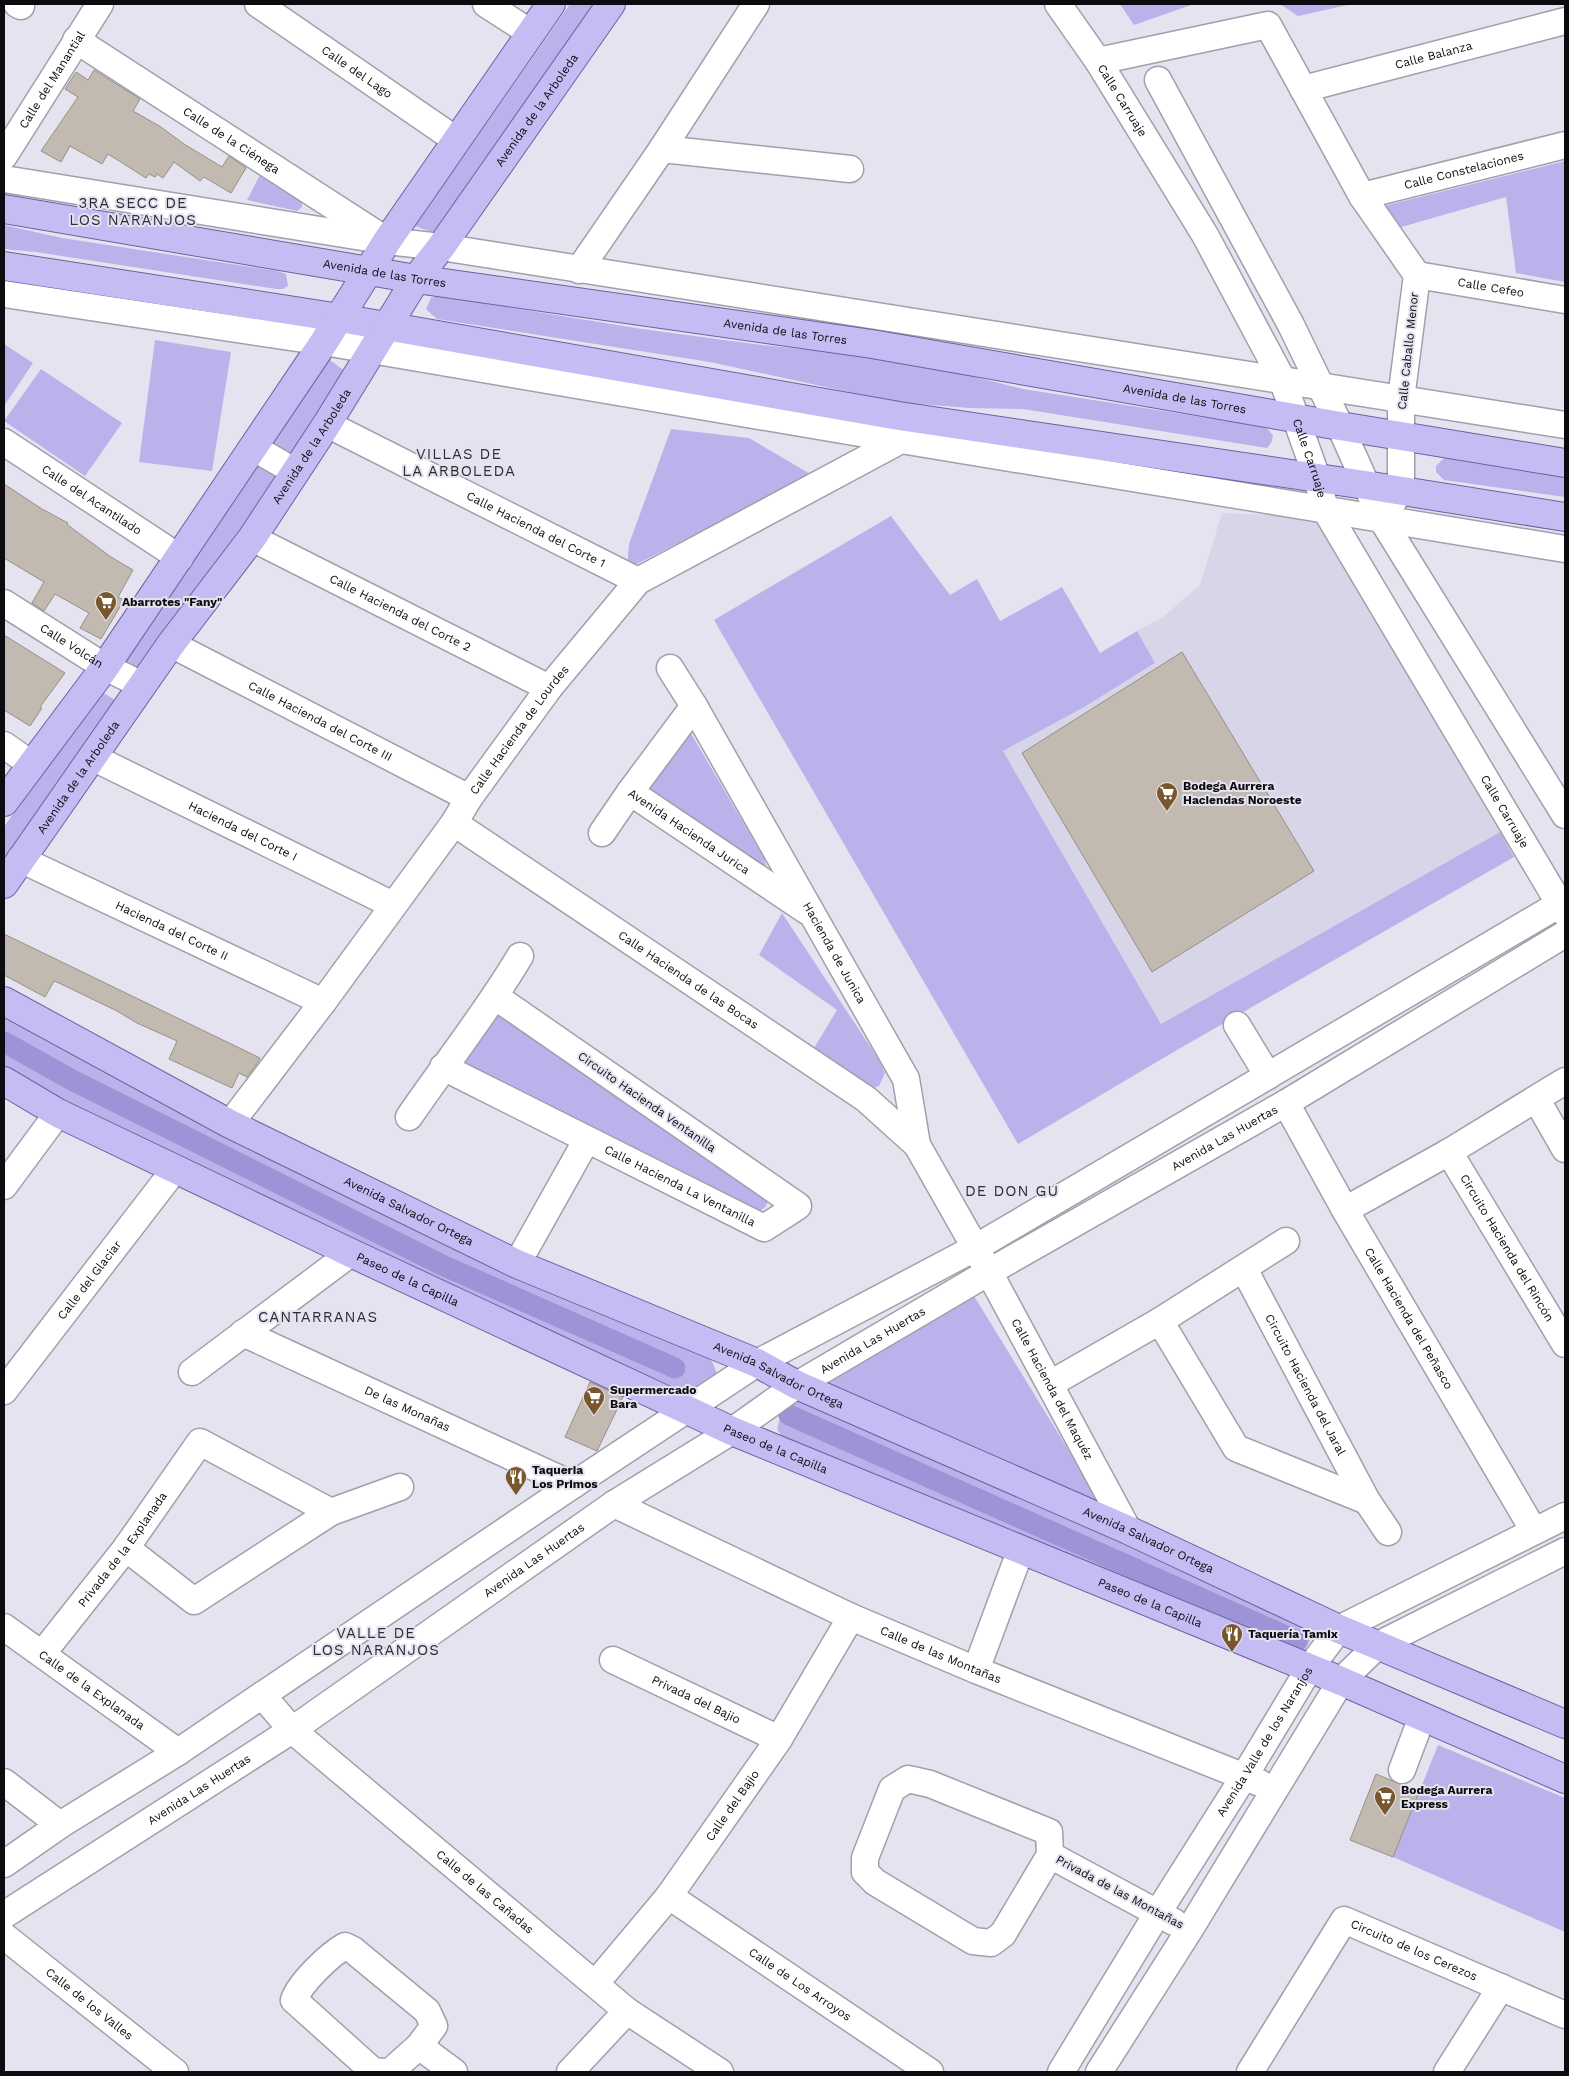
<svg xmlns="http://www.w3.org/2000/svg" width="1569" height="2076" viewBox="0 0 1569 2076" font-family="'Work Sans',sans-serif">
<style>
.built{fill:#d7d5e8}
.green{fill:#bab2eb}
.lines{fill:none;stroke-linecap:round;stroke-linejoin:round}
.canal{stroke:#9d93d7;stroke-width:21}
.building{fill:#c2b9b0;stroke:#988f86}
.minor-casing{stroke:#a19fab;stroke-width:29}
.major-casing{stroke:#6c61a0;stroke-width:30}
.minor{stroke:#fff;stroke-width:26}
.major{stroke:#c6bcf4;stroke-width:28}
.labels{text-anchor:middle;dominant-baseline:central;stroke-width:4;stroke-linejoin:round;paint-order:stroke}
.street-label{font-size:12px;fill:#0c0c10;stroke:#e5e3f0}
.poi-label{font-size:12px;font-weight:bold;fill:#0c0c10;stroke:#e5e3f0;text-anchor:start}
.quarter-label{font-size:15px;letter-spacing:1px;fill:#2e2d36;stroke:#e5e3f0}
</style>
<rect width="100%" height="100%" fill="#e5e3f0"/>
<path class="built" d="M1222,513L1315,517L1500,832L1161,1024L1003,751L1086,706L1155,663L1137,631L1163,617L1200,585Z"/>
<path class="green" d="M570,4H595L437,234L415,226Z
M1120,4H1194L1134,25Z
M1280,4H1352L1298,16Z
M1565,161V282L1516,273L1506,197L1398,228L1384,206Z
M260,175L302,201V207L297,211L247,200Z
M4,225L62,238L277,271L286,274L288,286L283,289H276L36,252L4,249Z
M439,296L642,329L762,345L880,357L971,376L1023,389L1259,426L1268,429L1273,436L1271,443L1267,448L1023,409L969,408L895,402L710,362L437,319L426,309L431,298Z
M155,340L231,352L212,471L139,462Z
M4,344L33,363L4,406Z
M326,357L346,372L291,458L266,446Z
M41,369L122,423L85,476L4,421Z
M671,429L749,438L812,475L627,569L629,544Z
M1446,456L1565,474V497L1444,480L1436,472V466Z
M255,460L279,475L136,675L115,664Z
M891,516L950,595L977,579L1000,621L1062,587L1100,653L1137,631L1155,663L1086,706L1003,751L1161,1024L1500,832L1514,857L1177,1050L1018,1144L714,620Z
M99,690L115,700L4,862V827Z
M683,720L764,858L766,865L759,873L639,790Z
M782,913L879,1060L885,1073L879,1086L863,1091L810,1055L837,1010L759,955Z
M4,1005L710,1356L717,1374L709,1389L686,1393L193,1169L4,1070Z
M493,1009L768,1201C765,1212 758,1211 748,1212L455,1064Z
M971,1291L1110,1518L815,1383Z
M799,1401L1308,1626L1312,1637L1303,1654L787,1444L777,1429L783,1406Z
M1438,1745L1565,1798V1932L1393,1857Z"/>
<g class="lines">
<path class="canal" d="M4,1042L72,1080L442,1265L675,1368
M789,1415L1297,1641"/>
</g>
<path class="building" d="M94,70L140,99L133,111L161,127L184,144L222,167L229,156L246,168L231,193L204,177L200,181L174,162L163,178L157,174L155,177L149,174L146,178L108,154L102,164L70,146L61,162L41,151L78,97L65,89L76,72L88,80Z
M4,484L42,509L68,523L67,524L73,529L111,557L133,570L118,597L124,600L101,639L80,628L89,613L55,594L44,611L32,603L44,582L4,558Z
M4,635L65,673L40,707L42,708L30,726L4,710Z
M1182,652L1314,871L1152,972L1022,753Z
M4,934L260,1058L258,1062L247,1077L239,1073L232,1088L169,1059L177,1041L137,1023L117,1011L61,984L54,981L45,997L4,975Z
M590,1382L623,1397L597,1451L565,1437Z
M1376,1774L1419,1792L1393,1857L1350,1840Z"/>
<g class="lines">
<g class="minor-casing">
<g id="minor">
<path d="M17,4L21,6"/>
<path id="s1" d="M258,4L456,140"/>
<path d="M486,4L531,33"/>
<path id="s2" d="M1058,4L1098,61L1205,235L1282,379L1317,478L1325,509L1565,913"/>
<path id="s3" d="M76,40L378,235"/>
<path d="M1098,61L1268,25L1362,196L1417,275L1401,399V490L1388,509"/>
<path d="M1158,80L1291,325L1340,426L1381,518L1565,815"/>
<path id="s4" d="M1303,89L1565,21"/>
<path d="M662,149L850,169"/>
<path id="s5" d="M4,156L100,4"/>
<path d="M4,179L387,241L441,247L1565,425"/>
<path id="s6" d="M1362,196L1565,145"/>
<path d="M579,270L662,149L756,4"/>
<path id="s7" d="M1417,275L1565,300"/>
<path d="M4,294L324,342L901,440L1565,549"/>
<path id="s8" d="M327,424L638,581"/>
<path id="s9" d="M4,442L180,558"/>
<path d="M254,448L294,471"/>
<path id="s10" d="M252,538L549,688"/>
<path id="s11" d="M4,603L105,667L142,685"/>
<path id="s12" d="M171,644L469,798"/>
<path id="s13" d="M670,668L694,706L906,1079L917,1145L989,1272L1128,1530"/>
<path d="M4,745L31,764"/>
<path id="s14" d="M92,757L393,905"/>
<path id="s15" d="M630,792L807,911"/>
<path id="s16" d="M454,823L866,1099L917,1145"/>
<path d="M602,833L630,792L694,706"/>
<path id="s17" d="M20,859L323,1002"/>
<path d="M1237,1025L1268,1076"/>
<path id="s18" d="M443,1067L764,1228L798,1206L496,997"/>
<path d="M1537,1100L1565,1149"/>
<path id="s19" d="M1286,1103L1345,1210L1534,1531"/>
<path d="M409,1117C446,1063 487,1012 520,956"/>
<path id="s20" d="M230,1124L323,1002L454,823L469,798L549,688L638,581L901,440"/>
<path id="s21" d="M1449,1152L1565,1344"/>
<path d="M4,1186L58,1113"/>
<path d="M1345,1210L1449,1152L1565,1081"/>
<path d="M517,1264L586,1141"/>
<path id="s22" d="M1244,1269L1367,1501L1388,1532"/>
<path d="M1160,1321L1236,1448L1367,1501"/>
<path id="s23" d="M243,1333L573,1485"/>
<path d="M192,1372L351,1253"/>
<path d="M1050,1384L1160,1321L1286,1241"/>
<path id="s24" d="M4,1391L175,1169"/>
<path id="s25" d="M614,1504L851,1617L976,1670L1260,1783"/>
<path d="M126,1548L194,1601L331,1512L400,1487"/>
<path id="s26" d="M4,1627L178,1752"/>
<path id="s27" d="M42,1654L126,1548L200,1442L331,1512"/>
<path id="s28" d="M613,1660L779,1739"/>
<path d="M976,1670L1021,1549"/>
<path id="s29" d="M262,1695L292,1730L627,2011L720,2072"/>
<path d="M1402,1770L1422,1717"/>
<path d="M908,1779L930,1784L1049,1832L1050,1855L1003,1934L991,1943L973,1941L875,1882L865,1872V1858L892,1789Z"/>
<path d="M4,1782L60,1825"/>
<path d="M1050,1855L1174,1922"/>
<path d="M4,1864L60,1825L178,1752L573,1485L757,1363L975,1248L1565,901"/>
<path id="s30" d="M669,1896L930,2072"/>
<path id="s31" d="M4,1915L292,1730L614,1504L732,1431L797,1385L989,1272L1286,1103L1565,934"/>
<path id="s32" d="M4,1936L175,2072"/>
<path id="s33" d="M596,1983L669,1896L779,1739L851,1617"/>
<path d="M419,2046L454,2072"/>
<path d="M385,2072L373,2071L294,2000C300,1983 329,1955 345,1946L353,1950L427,2011L434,2026L419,2046L390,2072"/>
<path d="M570,2072L627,2011"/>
<path id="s34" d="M1061,2072L1157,1914L1245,1775L1309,1669L1339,1629L1565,1516"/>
<path d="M1099,2072L1190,1929L1341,1681L1378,1645L1565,1551"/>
<path id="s35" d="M1250,2072L1344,1920L1565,2015"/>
<path d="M1447,2072L1501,1987"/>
</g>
</g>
<g class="major-casing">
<g id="major">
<path id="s36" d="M4,209L416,279L872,344L1340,426L1565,463"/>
<path d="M4,266L340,318L899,416L1365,485L1565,517"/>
<path d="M4,802L105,667L324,342L387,241L551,4"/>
<path id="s37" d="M4,884L171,644L252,538L327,424L416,279L441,247L611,4"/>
<path id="s38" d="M4,1001L230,1124L517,1264L757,1363L797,1385L1128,1530L1339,1629L1565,1724"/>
<path id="s39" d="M4,1081L58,1113L351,1253L732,1431L1341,1681L1565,1779"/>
</g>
</g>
<use href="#minor" class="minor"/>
<use href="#major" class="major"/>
</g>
<defs>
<g id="supermarket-pin" transform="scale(1.125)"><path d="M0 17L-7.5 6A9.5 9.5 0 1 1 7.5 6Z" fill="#79572e" stroke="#e5e3f0"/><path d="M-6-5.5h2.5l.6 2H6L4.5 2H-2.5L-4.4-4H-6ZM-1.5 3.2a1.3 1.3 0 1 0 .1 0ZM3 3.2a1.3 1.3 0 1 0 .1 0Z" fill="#fff"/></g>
<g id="restaurant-pin" transform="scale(1.125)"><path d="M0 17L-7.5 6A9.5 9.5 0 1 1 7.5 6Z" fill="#79572e" stroke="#e5e3f0"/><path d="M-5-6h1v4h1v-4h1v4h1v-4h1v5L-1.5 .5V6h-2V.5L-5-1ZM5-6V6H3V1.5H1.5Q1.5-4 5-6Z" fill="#fff"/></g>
</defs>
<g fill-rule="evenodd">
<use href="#supermarket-pin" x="106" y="602"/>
<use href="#supermarket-pin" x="1167" y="793"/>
<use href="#supermarket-pin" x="594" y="1397"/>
<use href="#restaurant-pin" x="516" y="1477"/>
<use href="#restaurant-pin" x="1232" y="1634"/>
<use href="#supermarket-pin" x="1385" y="1797"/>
</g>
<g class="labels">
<g class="street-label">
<text stroke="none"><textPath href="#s4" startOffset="135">Calle Balanza</textPath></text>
<text stroke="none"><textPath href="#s1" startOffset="120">Calle del Lago</textPath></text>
<text stroke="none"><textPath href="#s5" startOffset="90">Calle del Manantial</textPath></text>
<text stroke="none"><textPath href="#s2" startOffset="116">Calle Carruaje</textPath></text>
<text stroke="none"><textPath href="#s37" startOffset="940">Avenida de la Arboleda</textPath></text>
<text stroke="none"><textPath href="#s3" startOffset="185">Calle de la Ciénega</textPath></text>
<text stroke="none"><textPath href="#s6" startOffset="105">Calle Constelaciones</textPath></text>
<text stroke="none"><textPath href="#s36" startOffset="386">Avenida de las Torres</textPath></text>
<text stroke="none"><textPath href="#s7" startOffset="75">Calle Cefeo</textPath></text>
<text stroke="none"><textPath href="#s36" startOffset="791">Avenida de las Torres</textPath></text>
<text transform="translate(1408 351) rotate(-84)">Calle Caballo Menor</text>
<text stroke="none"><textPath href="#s36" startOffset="1196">Avenida de las Torres</textPath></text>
<text stroke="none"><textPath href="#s37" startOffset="535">Avenida de la Arboleda</textPath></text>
<text stroke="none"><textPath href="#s2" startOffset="521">Calle Carruaje</textPath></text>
<text stroke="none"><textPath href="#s9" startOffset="105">Calle del Acantilado</textPath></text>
<text stroke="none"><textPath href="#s8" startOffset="234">Calle Hacienda del Corte 1</textPath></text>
<text stroke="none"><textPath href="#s10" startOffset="166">Calle Hacienda del Corte 2</textPath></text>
<text stroke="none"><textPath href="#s11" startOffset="80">Calle Volcán</textPath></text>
<text stroke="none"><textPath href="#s12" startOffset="168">Calle Hacienda del Corte III</textPath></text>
<text stroke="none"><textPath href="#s20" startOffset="489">Calle Hacienda de Lourdes</textPath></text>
<text stroke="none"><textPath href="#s37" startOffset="130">Avenida de la Arboleda</textPath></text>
<text stroke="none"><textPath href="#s2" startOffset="926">Calle Carruaje</textPath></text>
<text stroke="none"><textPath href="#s15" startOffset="71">Avenida Hacienda Jurica</textPath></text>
<text stroke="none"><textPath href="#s14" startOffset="168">Hacienda del Corte I</textPath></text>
<text stroke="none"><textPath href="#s17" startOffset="168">Hacienda del Corte II</textPath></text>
<text stroke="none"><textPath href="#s13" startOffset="329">Hacienda de Junica</textPath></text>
<text stroke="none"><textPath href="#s16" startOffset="282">Calle Hacienda de las Bocas</textPath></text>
<text transform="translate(647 1102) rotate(35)">Circuito Hacienda Ventanilla</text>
<text stroke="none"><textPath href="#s31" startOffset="1448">Avenida Las Huertas</textPath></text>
<text stroke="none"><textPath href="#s18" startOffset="265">Calle Hacienda La Ventanilla</textPath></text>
<text stroke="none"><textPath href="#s38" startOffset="456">Avenida Salvador Ortega</textPath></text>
<text stroke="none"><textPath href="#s21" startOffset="112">Circuito Hacienda del Rincón</textPath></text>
<text stroke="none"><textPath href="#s24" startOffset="140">Calle del Glaciar</textPath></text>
<text stroke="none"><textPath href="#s39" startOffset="450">Paseo de la Capilla</textPath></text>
<text stroke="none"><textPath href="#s19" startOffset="248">Calle Hacienda del Peñasco</textPath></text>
<text stroke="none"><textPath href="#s31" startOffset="1042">Avenida Las Huertas</textPath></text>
<text stroke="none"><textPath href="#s38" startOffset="861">Avenida Salvador Ortega</textPath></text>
<text stroke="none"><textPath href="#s22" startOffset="131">Circuito Hacienda del Jaral</textPath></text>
<text stroke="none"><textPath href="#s13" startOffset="820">Calle Hacienda del Maquéz</textPath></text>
<text stroke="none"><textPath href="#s23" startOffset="181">De las Monañas</textPath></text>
<text stroke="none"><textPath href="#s39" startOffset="855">Paseo de la Capilla</textPath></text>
<text stroke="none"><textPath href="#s38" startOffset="1266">Avenida Salvador Ortega</textPath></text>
<text stroke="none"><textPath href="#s27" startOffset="132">Privada de la Explanada</textPath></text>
<text stroke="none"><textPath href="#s31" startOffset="638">Avenida Las Huertas</textPath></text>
<text stroke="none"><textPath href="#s39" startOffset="1260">Paseo de la Capilla</textPath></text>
<text stroke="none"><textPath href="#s25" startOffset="360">Calle de las Montañas</textPath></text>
<text stroke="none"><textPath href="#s26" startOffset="108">Calle de la Explanada</textPath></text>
<text stroke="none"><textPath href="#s28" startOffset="92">Privada del Bajio</textPath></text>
<text stroke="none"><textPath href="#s34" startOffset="388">Avenida Valle de los Naranjos</textPath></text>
<text stroke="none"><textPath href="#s31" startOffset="232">Avenida Las Huertas</textPath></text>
<text stroke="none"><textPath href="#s33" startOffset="224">Calle del Bajio</textPath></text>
<text stroke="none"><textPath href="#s29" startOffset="298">Calle de las Cañadas</textPath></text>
<text transform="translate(1120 1892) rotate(28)">Privada de las Montañas</text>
<text stroke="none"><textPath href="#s35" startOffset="255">Circuito de los Cerezos</textPath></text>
<text stroke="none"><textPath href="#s30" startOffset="158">Calle de Los Arroyos</textPath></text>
<text stroke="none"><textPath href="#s32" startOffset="109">Calle de los Valles</textPath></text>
</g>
<g class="poi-label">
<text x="122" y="602">Abarrotes "Fany"</text>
<text x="1183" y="786">Bodega Aurrera<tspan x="1183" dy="14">Haciendas Noroeste</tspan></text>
<text x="610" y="1390">Supermercado<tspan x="610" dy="14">Bara</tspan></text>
<text x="532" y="1470">Taqueria<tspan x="532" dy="14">Los Primos</tspan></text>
<text x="1248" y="1634">Taquería Tamix</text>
<text x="1401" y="1790">Bodega Aurrera<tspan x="1401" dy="14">Express</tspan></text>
</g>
<g class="quarter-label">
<text x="133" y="203">3RA SECC DE<tspan x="133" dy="17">LOS NARANJOS</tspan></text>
<text x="459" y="454">VILLAS DE<tspan x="459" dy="17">LA ARBOLEDA</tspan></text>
<text x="1012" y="1191">DE DON GU</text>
<text x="318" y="1317">CANTARRANAS</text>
<text x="376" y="1633">VALLE DE<tspan x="376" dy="17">LOS NARANJOS</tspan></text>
</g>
</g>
<rect width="1569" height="2076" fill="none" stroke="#0c0c10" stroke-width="10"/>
</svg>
